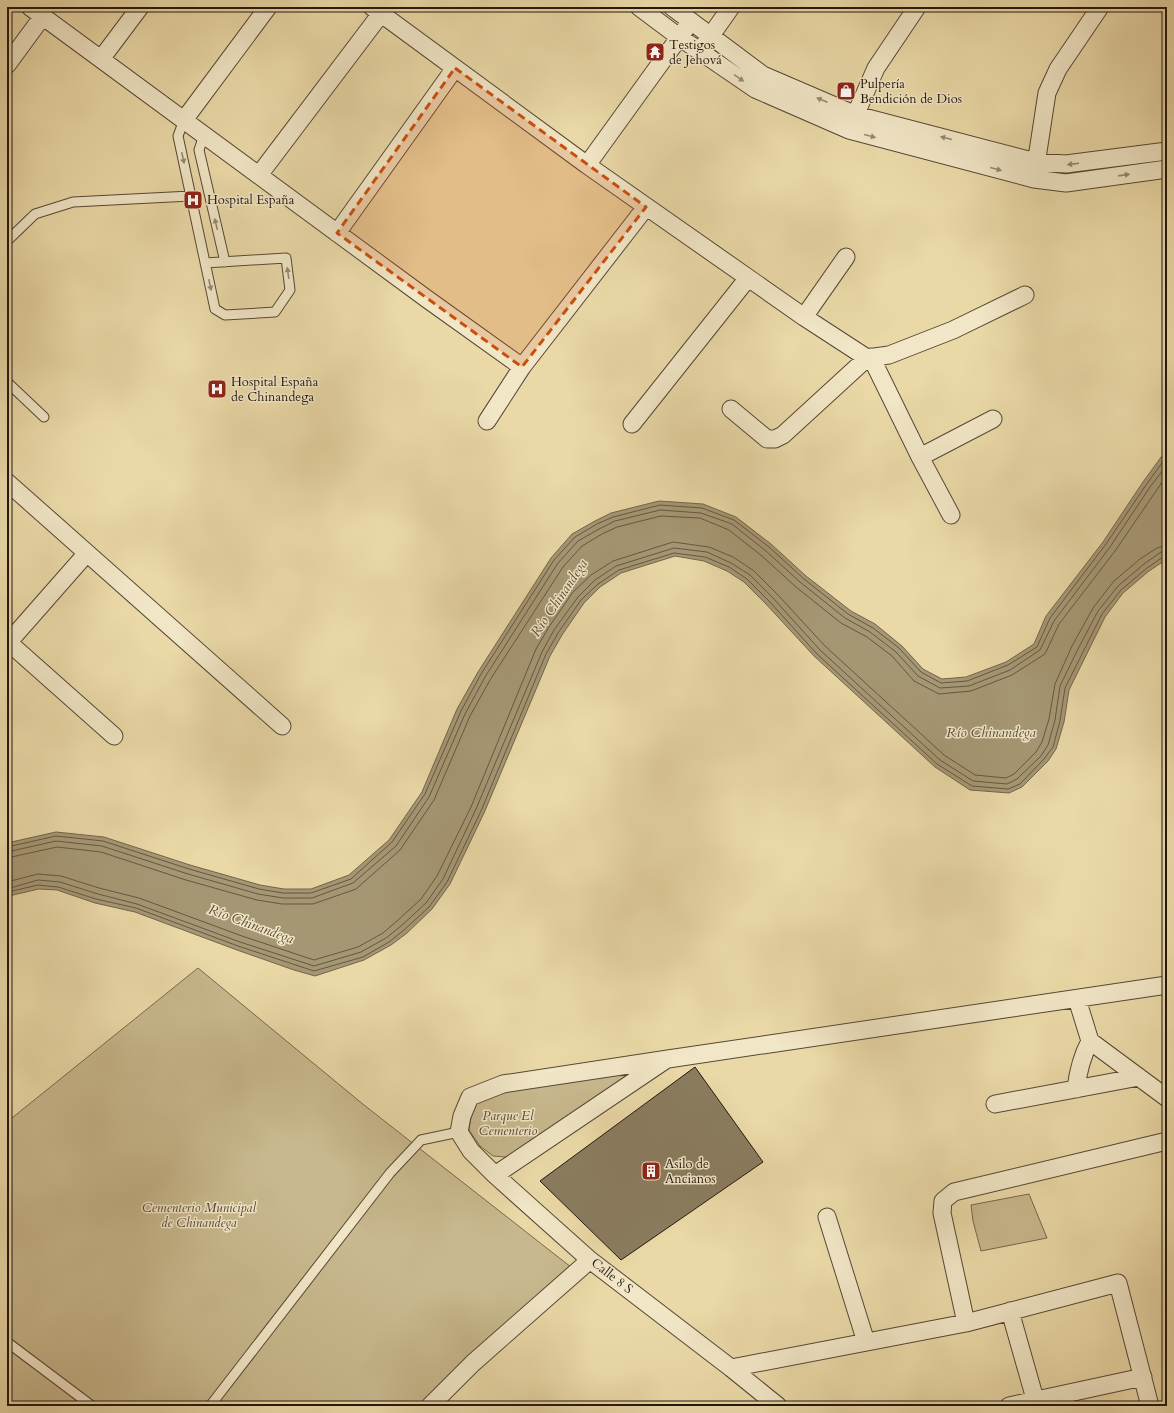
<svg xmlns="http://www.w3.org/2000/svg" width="1174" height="1413" viewBox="0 0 1174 1413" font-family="Cardo,serif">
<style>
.green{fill:#c8b88d;stroke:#76684e}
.water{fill:#a69774;stroke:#72644c}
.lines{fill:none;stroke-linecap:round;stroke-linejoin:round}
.shore{stroke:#645742;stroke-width:1}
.building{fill:#8a7c5f;stroke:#231710}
.lane-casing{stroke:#554836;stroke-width:11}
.street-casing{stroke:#554836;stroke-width:19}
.lane{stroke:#f1e6c6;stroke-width:9}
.street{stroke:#f1e6c6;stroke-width:17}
.oneway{fill:#948974}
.marked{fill:#ca4f0d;fill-opacity:0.2;stroke:#ca4f0d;stroke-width:3;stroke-dasharray:8 5;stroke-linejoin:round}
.labels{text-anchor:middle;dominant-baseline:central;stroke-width:3;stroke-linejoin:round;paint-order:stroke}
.poi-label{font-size:13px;fill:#231710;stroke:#f1e6c6;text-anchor:start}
.park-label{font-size:13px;font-style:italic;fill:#554736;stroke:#f1e6c6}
.street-label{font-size:13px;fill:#231710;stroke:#f1e6c6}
.water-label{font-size:14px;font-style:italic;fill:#574a38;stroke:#f1e6c6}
</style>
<rect width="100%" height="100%" fill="#ead9a7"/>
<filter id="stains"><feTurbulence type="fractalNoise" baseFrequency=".005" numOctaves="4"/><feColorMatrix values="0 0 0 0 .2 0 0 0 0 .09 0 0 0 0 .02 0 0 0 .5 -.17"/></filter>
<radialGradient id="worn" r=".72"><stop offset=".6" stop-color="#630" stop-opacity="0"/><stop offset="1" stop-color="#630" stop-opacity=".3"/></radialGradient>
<path class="green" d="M198,968L364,1105L576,1271L424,1406H7V1122Z
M621,1071L632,1076L518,1158L493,1156L480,1146L469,1130L471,1117L477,1103L492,1093Z
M1029,1194L1047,1238L981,1251L973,1221L971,1205Z"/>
<path class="water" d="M1167,449V559L1149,571L1123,593L1105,617L1069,690L1064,722L1056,749L1048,761L1022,787L1009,793L970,790L935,767L814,656L766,604L744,582L727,571L704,561L675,556L621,573L600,587L584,603L562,635L550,656L484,813L450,884L432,909L407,933L391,945L364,960L315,976L294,970L237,950L135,912L95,903L57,890L39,889L13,895L7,899V843L56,832L104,837L190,865L260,885L284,889H311L349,875L389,840L422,792L457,709L478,672L551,558L572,534L595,521L611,513L659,501L703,504L736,517L771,544L806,576L851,611L875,624L902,646L923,669L942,679L966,677L1006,662L1034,644L1046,616L1103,542L1143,482Z"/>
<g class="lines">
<path class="shore" d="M7,847L56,836L103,841L189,869L259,889L283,893H311L351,879L392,842L425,794L461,711L481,674L554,560L575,537L597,524L613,517L660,505L702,508L734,520L769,547L804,579L848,614L873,628L899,648L921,672L941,683L967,681L1008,665L1037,647L1050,618L1106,544L1146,485L1167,456
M7,852L56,841L102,846L188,874L258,894L283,898H312L353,883L396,846L429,797L465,714L485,677L558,563L578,541L599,529L615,521L660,510L701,513L732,524L766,551L800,582L845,618L870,632L896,652L918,676L940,688L969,686L1010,670L1040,650L1054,621L1110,547L1150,487L1167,465
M7,858L57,847L101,852L186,880L257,900L282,904H313L356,889L400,850L434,800L470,716L490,680L563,567L582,546L602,534L617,527L661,516L700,518L729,530L762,556L796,587L841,623L867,637L892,656L914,681L939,694L971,691L1012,675L1045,654L1059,624L1115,551L1167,475
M7,882L38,874L61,876L99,888L139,898L242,936L314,960L358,947L383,933L397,921L421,899L437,876L471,807L536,649L549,627L573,592L591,575L613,561L673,542L709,547L733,557L754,571L777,594L825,646L944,755L975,775L1006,778L1014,774L1036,752L1042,742L1049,719L1055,684L1072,646L1093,608L1114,581L1140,559L1157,548L1167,545
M7,889L38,880L60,882L98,894L137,904L240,942L314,966L361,952L386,938L401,926L426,903L443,879L476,809L542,652L554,630L578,597L595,580L616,566L674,548L707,552L731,563L750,575L773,598L820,650L940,760L973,781L1007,784L1017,779L1041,756L1048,745L1055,720L1060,686L1078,649L1098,611L1118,586L1144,564L1161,552L1167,551
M7,894L12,891L38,885L58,887L96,899L136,908L238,946L314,971L363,957L389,942L404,930L429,907L447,882L481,811L546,654L558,633L581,600L598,584L619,570L674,553L705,557L729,567L747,579L769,601L817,654L937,764L972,786L1008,789L1020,784L1044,759L1053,747L1060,721L1065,688L1102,614L1121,590L1147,568L1163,557L1167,556"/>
</g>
<path class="building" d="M841,85L853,91L850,97L838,91Z
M695,1067L763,1162L621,1260L540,1181Z"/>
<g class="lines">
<g class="lane-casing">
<path id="lane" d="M184,120L178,136L215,309L225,315L275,312L290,290L286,258L205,263
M204,135L199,150L225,262
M7,241L35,214L73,202L191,196
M7,382L44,417
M7,1342L92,1406
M210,1406L390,1173L421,1140L459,1132"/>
</g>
<g class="street-casing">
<path id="street" d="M30,7L427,299L522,367
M372,7L587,165L804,317L867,358L889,355L953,330L1025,295
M639,7L679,37L755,89L849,130L1034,179L1066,183L1167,169
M672,7L763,75L856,115L1036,162L1066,164L1167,151
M705,44L731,7
M101,59L140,7
M7,65L43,16
M184,120L268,7
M851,125L876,68L917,7
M587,165L686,28
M1035,171L1047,93L1058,69L1100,7
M259,175L386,7
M337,233L455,68
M804,317L846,257
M871,357L920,457L951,515
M731,409L767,439H775L783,435L867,358
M487,421L522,367L646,207
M632,424L748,278
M920,457L993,419
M7,482L282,726
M7,641L114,736
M7,644L87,553
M1077,999L1090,1041L1167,1098
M1076,1089C1078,1071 1082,1056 1090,1041
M995,1104L1139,1077
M495,1175L664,1061
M827,1217L866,1342
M1010,1311L1037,1406
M966,1323L942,1213L943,1201L954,1192L1167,1141
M731,1368L966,1323L1118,1283L1150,1406
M430,1406L473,1363L590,1260
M778,1406L731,1368L590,1260L495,1175L471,1151L459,1132L462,1116L470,1097L503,1084L668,1059L1167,985
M1009,1406L1143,1377"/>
</g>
<use href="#lane" class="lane"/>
<use href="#street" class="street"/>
</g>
<defs><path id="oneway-solid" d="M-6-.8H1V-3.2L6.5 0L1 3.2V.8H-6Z"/></defs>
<g class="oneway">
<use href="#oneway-solid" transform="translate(739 78) rotate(35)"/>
<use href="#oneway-solid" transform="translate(822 100) rotate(-157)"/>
<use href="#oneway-solid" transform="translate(870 136) rotate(15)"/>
<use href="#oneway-solid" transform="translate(946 138) rotate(-166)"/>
<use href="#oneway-solid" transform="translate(183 158) rotate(78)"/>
<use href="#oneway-solid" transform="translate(1073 164) rotate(173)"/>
<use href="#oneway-solid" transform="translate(996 169) rotate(15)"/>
<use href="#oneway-solid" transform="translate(1124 175) rotate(-8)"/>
<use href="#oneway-solid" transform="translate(216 224) rotate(-103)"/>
<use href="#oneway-solid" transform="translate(288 273) rotate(-98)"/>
<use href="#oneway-solid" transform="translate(210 285) rotate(78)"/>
</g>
<path class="marked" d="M455,68L646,207L522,367L337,233Z"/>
<defs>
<g id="temple-square" transform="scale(1)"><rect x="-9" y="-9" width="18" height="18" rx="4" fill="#8f2418" stroke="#f1e6c6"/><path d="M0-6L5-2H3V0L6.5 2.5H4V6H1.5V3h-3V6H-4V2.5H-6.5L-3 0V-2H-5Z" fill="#fff"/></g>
<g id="shop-square" transform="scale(1)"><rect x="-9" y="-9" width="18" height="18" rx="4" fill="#8f2418" stroke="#f1e6c6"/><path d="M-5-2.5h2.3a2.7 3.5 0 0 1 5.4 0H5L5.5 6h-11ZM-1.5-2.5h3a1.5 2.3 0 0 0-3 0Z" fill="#fff"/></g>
<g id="hospital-square" transform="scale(1)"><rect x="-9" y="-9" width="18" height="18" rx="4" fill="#8f2418" stroke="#f1e6c6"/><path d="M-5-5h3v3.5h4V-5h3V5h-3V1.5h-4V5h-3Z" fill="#fff"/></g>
<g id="building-square" transform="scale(1)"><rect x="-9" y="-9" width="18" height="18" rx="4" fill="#8f2418" stroke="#f1e6c6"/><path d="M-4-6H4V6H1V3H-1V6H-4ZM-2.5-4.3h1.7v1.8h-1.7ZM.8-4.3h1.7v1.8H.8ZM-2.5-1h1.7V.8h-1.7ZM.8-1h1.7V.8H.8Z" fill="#fff"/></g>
</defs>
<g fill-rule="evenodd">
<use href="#temple-square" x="655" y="52"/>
<use href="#shop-square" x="846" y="91"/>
<use href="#hospital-square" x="193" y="200"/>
<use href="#hospital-square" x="217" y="389"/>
<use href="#building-square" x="651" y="1171"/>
</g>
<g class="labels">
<g class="poi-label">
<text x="669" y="45">Testigos<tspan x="669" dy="15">de Jehová</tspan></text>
<text x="860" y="84">Pulpería<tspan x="860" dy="15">Bendición de Dios</tspan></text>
<text x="207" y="200">Hospital España</text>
<text x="231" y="382">Hospital España<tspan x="231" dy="15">de Chinandega</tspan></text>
<text x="665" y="1164">Asilo de<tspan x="665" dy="15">Ancianos</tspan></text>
</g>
<g class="park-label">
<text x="508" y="1116">Parque El<tspan x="508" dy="15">Cementerio</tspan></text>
<text x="199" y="1208">Cementerio Municipal<tspan x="199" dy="15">de Chinandega</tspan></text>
</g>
<g class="street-label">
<text transform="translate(612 1276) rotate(38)">Calle 8 S</text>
</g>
<g class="water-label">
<text transform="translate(559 598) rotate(-56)">Río Chinandega</text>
<text x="991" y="732">Río Chinandega</text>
<text transform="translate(251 924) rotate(20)">Río Chinandega</text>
</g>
</g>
<rect width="1174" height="1413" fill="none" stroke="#ead9a7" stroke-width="24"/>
<rect x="8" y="8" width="1158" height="1397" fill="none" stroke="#231710" stroke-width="2"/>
<rect x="12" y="12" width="1150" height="1389" fill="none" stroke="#231710"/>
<rect width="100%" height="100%" filter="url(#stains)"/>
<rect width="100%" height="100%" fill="url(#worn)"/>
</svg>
